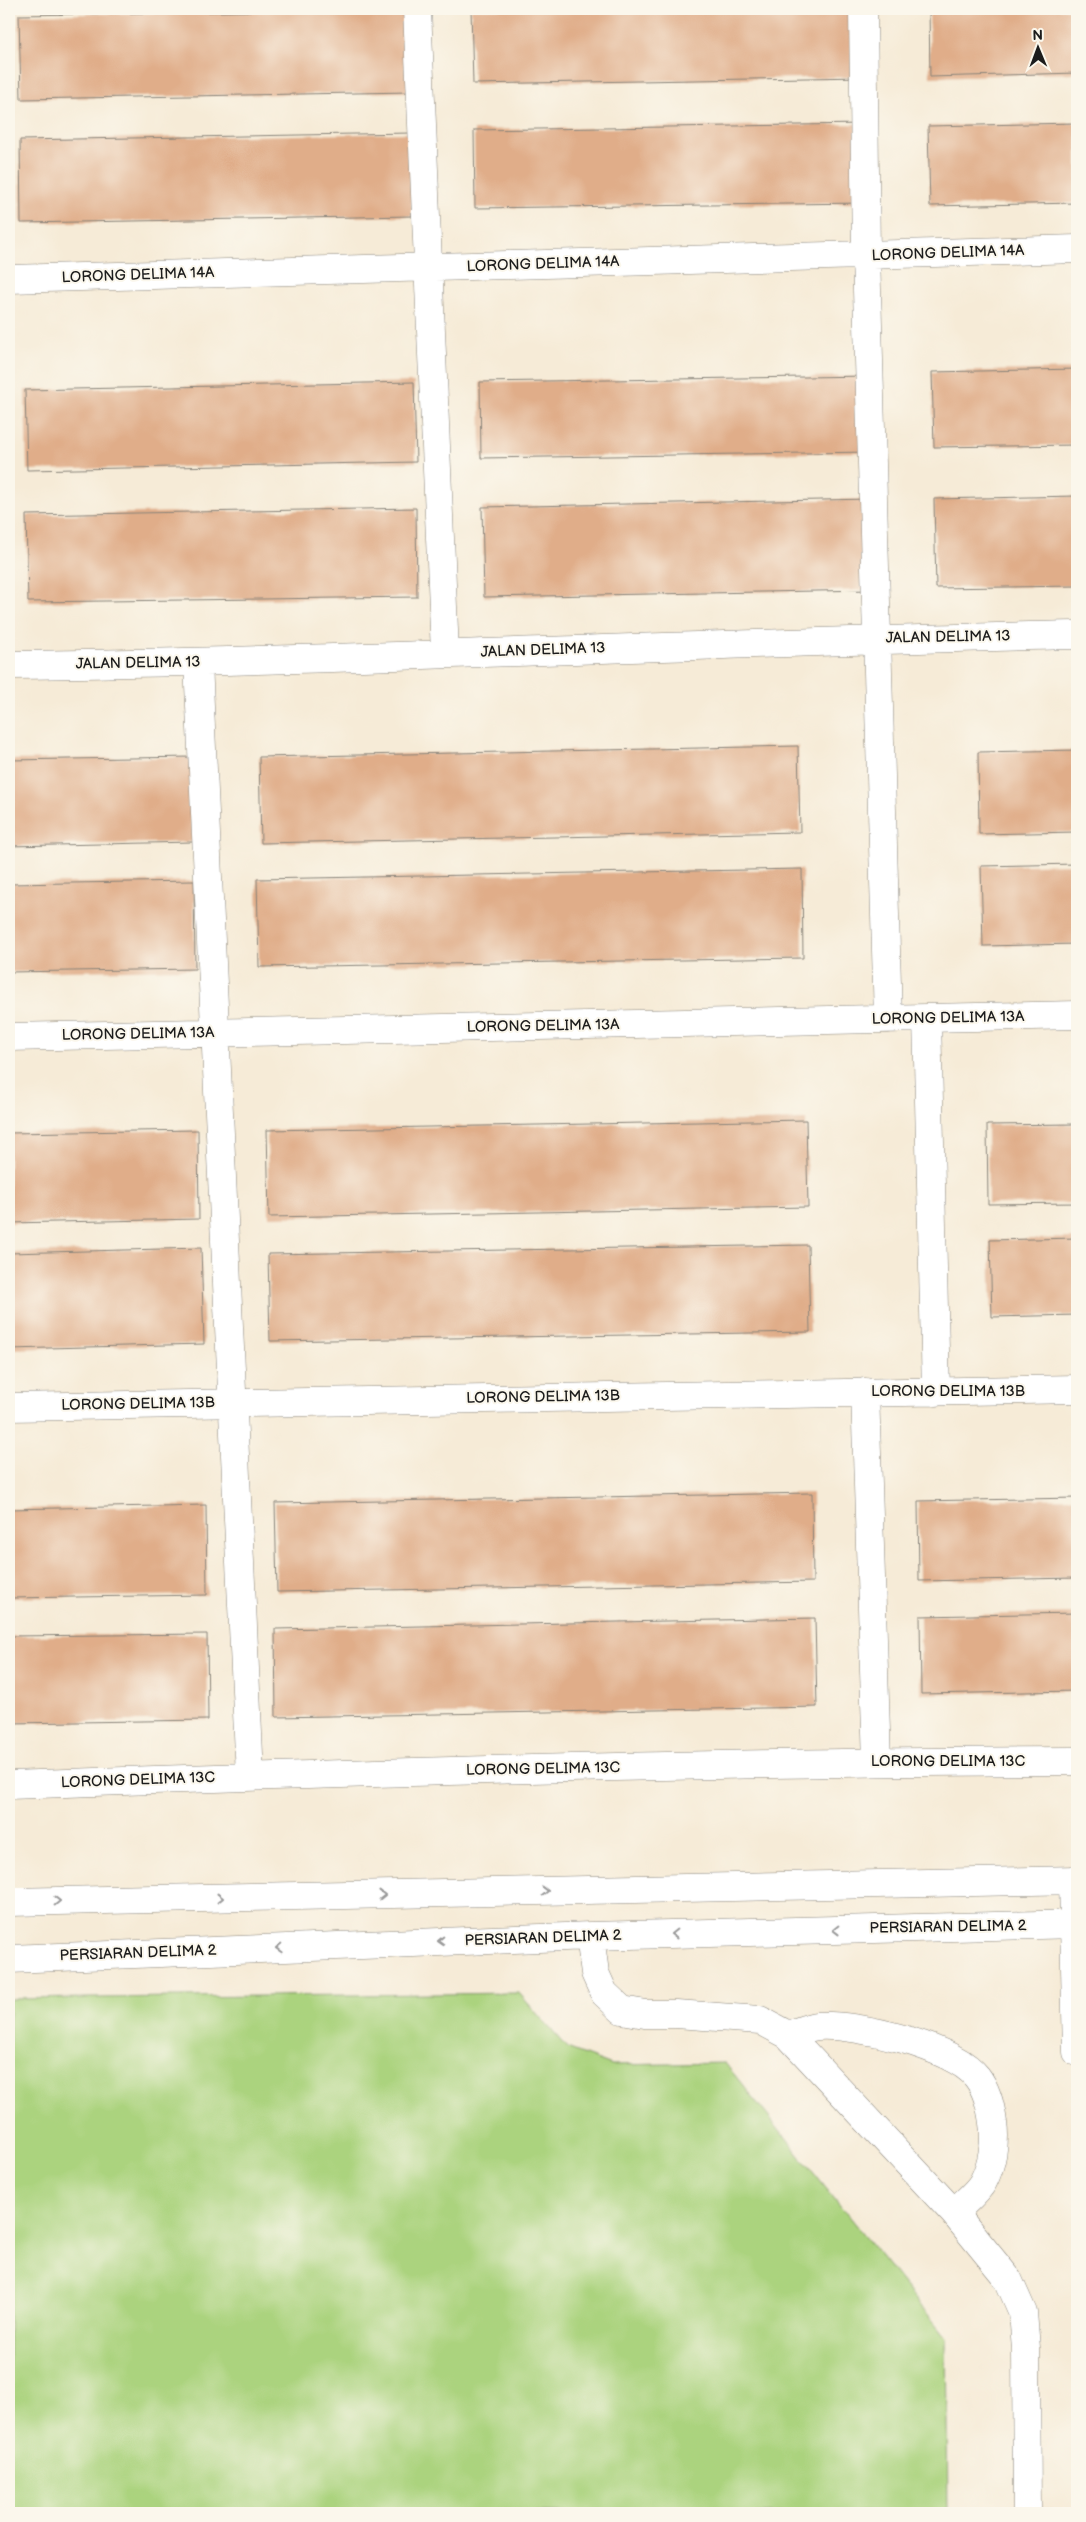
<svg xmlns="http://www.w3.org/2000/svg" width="1086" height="2522" viewBox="0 0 1086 2522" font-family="'Balsamiq Sans',sans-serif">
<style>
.green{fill:#abd37e;stroke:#64784d}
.building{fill:#e0ad89}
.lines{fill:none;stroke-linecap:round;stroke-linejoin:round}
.minor-casing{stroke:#89847a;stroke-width:29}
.minor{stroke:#fff;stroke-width:28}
.oneway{stroke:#999}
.labels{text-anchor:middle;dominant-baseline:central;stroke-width:4;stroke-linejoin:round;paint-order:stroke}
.street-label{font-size:15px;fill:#1c1c1c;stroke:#fbf7ec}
</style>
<rect width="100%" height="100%" fill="#fbf7ec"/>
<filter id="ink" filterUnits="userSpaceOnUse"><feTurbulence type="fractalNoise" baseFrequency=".02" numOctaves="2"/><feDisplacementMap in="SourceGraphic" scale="10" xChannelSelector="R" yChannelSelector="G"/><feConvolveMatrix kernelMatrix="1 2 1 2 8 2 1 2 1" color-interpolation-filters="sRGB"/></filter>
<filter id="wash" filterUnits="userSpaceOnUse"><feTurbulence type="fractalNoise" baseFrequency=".0096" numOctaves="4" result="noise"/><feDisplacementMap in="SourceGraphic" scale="20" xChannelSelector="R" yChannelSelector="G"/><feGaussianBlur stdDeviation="1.12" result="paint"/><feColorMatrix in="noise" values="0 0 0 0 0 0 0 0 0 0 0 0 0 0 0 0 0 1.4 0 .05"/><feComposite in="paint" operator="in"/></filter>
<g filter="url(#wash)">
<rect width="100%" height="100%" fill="#f6ebd7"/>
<path class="green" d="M519,1993L567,2048L612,2065L725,2063L946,2337L948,2513H9V1999Z"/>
<g id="blocks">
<path class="building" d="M409,9L411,92L21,99L19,15Z
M471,9H861L862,77L473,84Z
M929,9H1077V73L930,77Z
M1077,123V203L930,206L928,126Z
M863,124L865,203L475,208L474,130Z
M411,133L412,216L21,223L20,140Z
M1077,369V445L934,447L932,372Z
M870,376L871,452L481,458L480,382Z
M414,382L416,462L27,470L25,390Z
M1077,496V586L936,588L934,499Z
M870,499L872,590L484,597L482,507Z
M416,508L417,597L28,602L26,515Z
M798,746L800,832L261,843L259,757Z
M1077,750V832L979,834L978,752Z
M192,757L193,842L9,846V760Z
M1077,864V944L983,946L981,866Z
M802,869L803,958L259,967L257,879Z
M194,881L195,969L9,972V884Z
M806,1120L808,1207L269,1217L267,1130Z
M1077,1124V1203L988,1204L987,1125Z
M198,1130L199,1219L9,1223V1133Z
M1077,1238V1315L992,1317L990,1240Z
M808,1245L810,1332L270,1341L268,1254Z
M201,1248L204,1344L9,1349V1253Z
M812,1493L813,1582L277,1592L275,1503Z
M1077,1498V1578L919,1581L918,1501Z
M206,1505L207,1595L9,1598V1509Z
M1077,1613V1691L921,1694L920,1616Z
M815,1618L817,1707L276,1717L275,1629Z
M207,1634L208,1720L9,1723V1636Z"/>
</g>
</g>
<g filter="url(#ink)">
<use href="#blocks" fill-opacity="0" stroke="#89847a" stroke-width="1"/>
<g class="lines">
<g class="minor-casing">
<path id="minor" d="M417,9L445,653
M863,9L866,255L888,1019
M9,279L1077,249
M198,663L250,1776
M9,665C365,661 721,642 1077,635
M927,1018L936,1392
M9,1037L1077,1015
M865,1392L877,1762
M9,1407L1077,1389
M9,1785C365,1772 721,1762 1077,1761
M1073,1880L1077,2052
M9,1902L1077,1880
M590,1936L595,1973L604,1993L622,2010L645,2014H676L760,2020L788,2035L954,2213L1008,2279L1023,2313L1026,2348L1027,2513
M9,1959L590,1936L1077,1924
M788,2035C797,2032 808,2027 817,2026C855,2023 953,2046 977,2077C987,2090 991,2107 993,2123C996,2141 992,2165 983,2182C977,2193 963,2203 954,2213"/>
</g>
<use href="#minor" class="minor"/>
</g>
<defs><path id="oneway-chevron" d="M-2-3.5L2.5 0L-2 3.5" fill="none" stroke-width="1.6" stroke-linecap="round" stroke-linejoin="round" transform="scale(1.25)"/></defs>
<g class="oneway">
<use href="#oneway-chevron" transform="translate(545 1891) rotate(-1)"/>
<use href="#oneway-chevron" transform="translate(382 1895) rotate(-1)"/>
<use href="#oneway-chevron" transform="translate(220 1898) rotate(-1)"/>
<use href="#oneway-chevron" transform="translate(57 1901) rotate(-1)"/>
<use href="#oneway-chevron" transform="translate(836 1930) rotate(179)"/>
<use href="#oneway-chevron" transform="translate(674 1934) rotate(179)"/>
<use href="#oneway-chevron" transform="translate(441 1941) rotate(178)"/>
<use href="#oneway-chevron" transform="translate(279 1948) rotate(178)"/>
</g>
</g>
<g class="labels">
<g class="street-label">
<text transform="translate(948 253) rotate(-2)">LORONG DELIMA 14A</text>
<text transform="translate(543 264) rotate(-2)">LORONG DELIMA 14A</text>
<text transform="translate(138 275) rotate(-2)">LORONG DELIMA 14A</text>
<text transform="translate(948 637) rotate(-1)">JALAN DELIMA 13</text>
<text transform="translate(543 650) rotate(-2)">JALAN DELIMA 13</text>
<text transform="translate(138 663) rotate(-1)">JALAN DELIMA 13</text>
<text transform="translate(948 1018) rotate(-1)">LORONG DELIMA 13A</text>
<text transform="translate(543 1026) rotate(-1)">LORONG DELIMA 13A</text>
<text transform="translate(138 1034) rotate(-1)">LORONG DELIMA 13A</text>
<text x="948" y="1391">LORONG DELIMA 13B</text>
<text transform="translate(543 1397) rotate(-1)">LORONG DELIMA 13B</text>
<text transform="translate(138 1404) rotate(-1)">LORONG DELIMA 13B</text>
<text x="948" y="1761">LORONG DELIMA 13C</text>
<text transform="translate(543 1769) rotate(-1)">LORONG DELIMA 13C</text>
<text transform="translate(138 1780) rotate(-2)">LORONG DELIMA 13C</text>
<text transform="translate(948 1927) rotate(-1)">PERSIARAN DELIMA 2</text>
<text transform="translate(543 1938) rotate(-2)">PERSIARAN DELIMA 2</text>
<text transform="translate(138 1953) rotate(-2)">PERSIARAN DELIMA 2</text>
</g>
</g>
<rect width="1086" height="2522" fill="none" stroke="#fbf7ec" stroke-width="30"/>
<g transform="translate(1038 48) rotate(359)" stroke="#fbf7ec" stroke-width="4" paint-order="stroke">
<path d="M0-4L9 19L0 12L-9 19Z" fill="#1c1c1c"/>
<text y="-8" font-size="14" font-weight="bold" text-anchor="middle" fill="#1c1c1c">N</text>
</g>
</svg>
